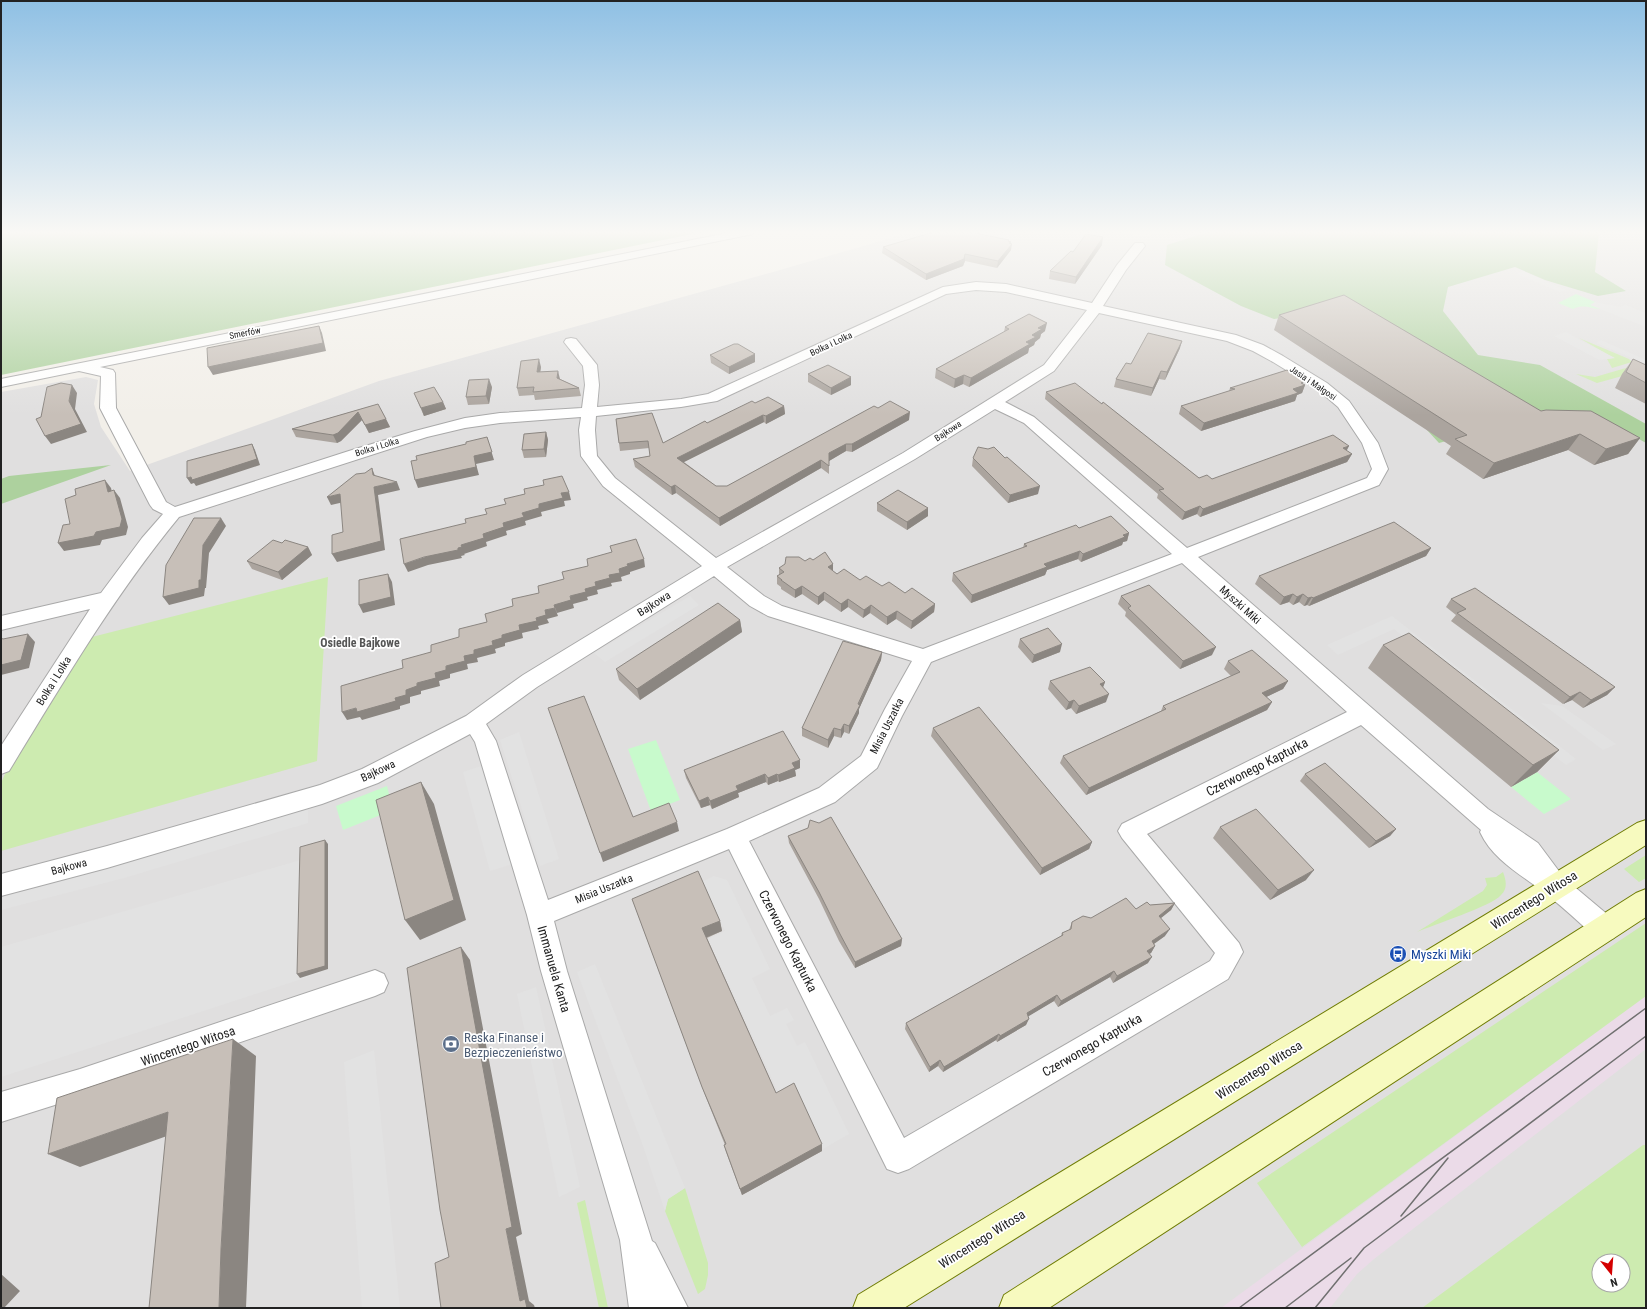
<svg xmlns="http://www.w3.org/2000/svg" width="1647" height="1309" viewBox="0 0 1647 1309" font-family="'Roboto Condensed',sans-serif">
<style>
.residential{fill:#e0dfdf;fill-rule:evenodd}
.industrial{fill:#ebdbe8}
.grass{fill:#cdebb0;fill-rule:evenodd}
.forest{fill:#add19e}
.park{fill:#c8facc}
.parking{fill:#e2e2e2}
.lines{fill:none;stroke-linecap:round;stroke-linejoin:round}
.street-casing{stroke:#a9a9a9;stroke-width:2}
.secondary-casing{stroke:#707d05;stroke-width:2}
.street{fill:#fff;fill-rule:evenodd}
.secondary{fill:#f7fabf;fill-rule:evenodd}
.tram{stroke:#707070;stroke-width:1.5}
.wall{fill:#aba49e}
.shaded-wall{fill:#8b8681}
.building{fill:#c7bfb8;stroke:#8b8681}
.labels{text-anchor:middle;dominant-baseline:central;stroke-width:3.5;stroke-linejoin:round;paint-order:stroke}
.far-street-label{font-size:9px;fill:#222;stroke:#fff}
.street-label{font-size:11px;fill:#222;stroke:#fff}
.neighbourhood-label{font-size:12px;font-weight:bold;fill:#555;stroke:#fff}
.near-street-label{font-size:13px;fill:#222;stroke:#fff}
.near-transit-label{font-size:13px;fill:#164399;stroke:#fff;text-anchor:start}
.near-service-label{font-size:13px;fill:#4e5e75;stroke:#fff;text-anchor:start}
</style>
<rect width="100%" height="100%" fill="#f2efe9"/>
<path class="residential" d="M912,232H1124L1141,237L1166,232H1646V1308H1V392L86,377L98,380L94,404L101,427L130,471L379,381L773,272ZM1599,1261H1623V1285H1599Z"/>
<path class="industrial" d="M1646,996V1049L1374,1259L1357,1274L1330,1308H1301L1302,1307L1300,1308H1221Z"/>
<path class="grass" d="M1579,338L1629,359L1632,362L1612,368L1607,359L1614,358Z
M1636,365L1644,370L1597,383L1576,374L1595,377Z
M328,577L317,761L1,851V783L14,754L92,637Z
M1646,855V878L1639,882L1624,869Z
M1503,872C1506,880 1508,888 1501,895C1492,906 1433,925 1417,932L1483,891L1487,885L1485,878L1496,877Z
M1646,923V996L1302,1247L1257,1183Z
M1643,1145H1646V1308H1422ZM1599,1261H1623V1285H1599Z
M685,1188L708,1263V1275L705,1289L698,1294L665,1211L668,1199Z
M585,1200L608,1308H599L577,1203Z"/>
<path class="forest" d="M1,232H702L1,375Z
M1208,232H1599L1595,272L1626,291L1598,296L1545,280L1515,267L1448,287L1443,311L1478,355L1540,365L1646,424V443L1616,426L1550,412L1439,443L1427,430L1500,409L1338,310L1274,319L1241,306L1165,265L1167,245Z
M111,465L1,504V479L9,476Z"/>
<path class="park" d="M1576,294L1607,307C1595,313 1588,302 1573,309L1558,303Z
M656,740L680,800L651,811L628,749Z
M1537,772L1571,799L1544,814L1511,787Z
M387,786L393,810L343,830L336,806Z"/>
<path class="parking" d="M1523,271L1566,290L1560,292L1517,274Z
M1595,302L1621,307L1625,305L1646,313V327L1590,305Z
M1566,332L1580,340L1615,358L1599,360L1554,336Z
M1601,340L1646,360V364L1596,343Z
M690,596L699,605L605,662L594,653Z
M1392,616L1576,759L1566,765L1394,629L1338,655L1327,645Z
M1541,703L1562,706L1616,744L1603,750Z
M519,732L559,859L540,866L500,740Z
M481,766L512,864L490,871L463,772Z
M308,809V823L124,878L1,910V893Z
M321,854L320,973L1,1077V947Z
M714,876L727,880L770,969L752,978L770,1016L787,1008L794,1020L786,1024L797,1046L805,1042L849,1134L823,1149L795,1086L779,1094L708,939L725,931L702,882Z
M595,964L685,1188L668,1199L665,1211L642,1143L577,972Z
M536,987L580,1187L559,1197L517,994Z
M374,1050L400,1308H362L344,1062Z"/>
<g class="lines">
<g class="street-casing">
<path id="street" d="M732,232H754L752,234L748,235L100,367L113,370L115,373L116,408L166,502L175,507L352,450L415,431L465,418L500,413L582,408L585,385L583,366L564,342L566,339L571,338L576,339L597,365L599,385L597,407L681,399L708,394L943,287L976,282L1006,284L1092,303L1117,265L1135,243H1143L1145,246L1126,270L1103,306L1236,335L1263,345L1283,356L1327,383L1349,401L1378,443L1388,469L1379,485L1198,557L1488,809L1538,843L1564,878L1614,920L1618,929L1614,938L1605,941L1596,938C1580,923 1564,908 1547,895C1523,875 1494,862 1480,832L1481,830L1361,725L1147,834L1239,943L1243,952L1228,979L909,1169L898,1173L887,1169L729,849L554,921L567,971L652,1241L655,1243L688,1308H629L620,1240L541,971L527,915L475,742L470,734L378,783L322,804L107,868L1,896V874L107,846L320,785L362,769L466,716L523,675L702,566L603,486L581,456L579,430L581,417L500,423L465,428L427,437L179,517C114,596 62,684 9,771L1,774V746L90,609L1,630V616L101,593L142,538L163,514L153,509L150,505L100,408L101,376L79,371L1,387V379ZM976,290L1006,292L1087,310L1044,365L903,453L716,558L615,478L597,456L595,430L596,416L681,407L717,401L946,294ZM1099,313L1227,341L1253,351L1273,362L1317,389L1338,407L1362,443L1372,469L1367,478L1187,548L1034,417L1005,402L1054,371ZM995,409L1024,423L1172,554L923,649L782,606L764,596L727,567L915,459ZM1182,563L1347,712L1122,824L1118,831L1122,838L1215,953L1210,961L904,1138L749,841L835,802L877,768L902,716L931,662ZM714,576L750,606L768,616L912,661L885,709L861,756L819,788L727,829L548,900L496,741L486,724L537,687Z
M375,970L384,974L388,983L384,992L375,996L80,1097L1,1122V1092L80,1069Z"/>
</g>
<g class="secondary-casing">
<path id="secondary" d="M1646,820V845L904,1308H853L858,1295L1637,823Z
M1646,889V917L1049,1308H999L1004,1295L1636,893Z"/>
</g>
<use href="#street" class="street"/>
<use href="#secondary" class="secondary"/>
<path class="tram" d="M1401,1216L1448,1158
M1239,1308L1646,1008
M1285,1308L1351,1258
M1315,1308L1364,1248L1646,1036"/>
</g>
<path class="wall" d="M1009,241L1010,243L1011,250L997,268L965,261L963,266L926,280L882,253L883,247Z
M1102,245L1075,284L1049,279L1050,271L1073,252Z
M1279,315L1541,411L1640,438L1628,454L1594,465L1568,450L1483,479L1446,454L1451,446L1274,330Z
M1005,327L1045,331L1041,334L1040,338L1035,342L1034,345L1029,348L1028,353L969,387L963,384L954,388L935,378L936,369L1004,332Z
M1180,348L1165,380L1159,379L1151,396L1114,387L1116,379L1131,364Z
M755,354V362L729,374L711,363L710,355Z
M1633,359L1646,365V404L1615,388L1622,374Z
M541,367L540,372L560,379L579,388L581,396L535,400L534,395L519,396L517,388Z
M808,374L851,385L831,395L808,382Z
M1303,384L1305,385L1302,393L1297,395L1295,401L1201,431L1179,414L1181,406L1229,391L1230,388Z
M492,387L489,404L468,405L466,397Z
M1046,392L1102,404L1199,478L1212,479L1347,451L1352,454L1347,462L1200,517L1197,514L1182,520L1157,498L1158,494L1045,399Z
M414,393L443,402L446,409L424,416Z
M755,403L784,406L785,414L766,424L764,422L684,462L716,486H727L878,408L909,420L852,452L846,451L829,461V474L821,468L720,526L676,493L672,495L635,467L633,459L650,456L649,448L620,451L616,419L663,443Z
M378,404L390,427L369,433L362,420L341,441L337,443L296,437L292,429Z
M546,432L548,440L546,457L524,458L522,450Z
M973,458L1038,494L1008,503L972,466Z
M877,503L928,508V516L907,530L877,511Z
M1079,528L1129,533L1127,541L1123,542L1122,545L1081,562L1078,559L1047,570L1045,575L971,603L952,581L953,573L1023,548L1024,544Z
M282,543L308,547L312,555L282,580L252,569L247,561Z
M1431,548L1426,556L1309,606L1307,605L1304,606L1299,602L1293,605L1289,602L1280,605L1255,584L1259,576Z
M813,560L833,564V571L837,574L905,593L935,604L934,612L911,629L896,619L887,625L870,613L863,618L848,607L841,612L824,600L818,605L802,594L795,598L781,589V587L777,584V576L779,575V568L805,561Z
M1121,596L1212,655L1180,669L1125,616L1126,612L1118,604Z
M1451,599L1615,687L1607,695L1583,708L1572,700L1563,704L1451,621L1456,615L1446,607Z
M740,620L742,632L640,700L619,680L616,669Z
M1020,639L1060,652L1032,663L1018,647Z
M1383,645L1559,750L1537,772L1511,787L1368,668Z
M882,652L881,660L859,709V713L849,734L844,732L841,738L834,736L828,748L802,736V728Z
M1228,661L1288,681L1283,689L1266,697L1272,702L1267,710L1086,795L1060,763L1063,756L1161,711L1163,706L1231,676L1224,669Z
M1050,681L1105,682L1103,687L1106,702L1076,714L1071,708L1066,710L1048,689Z
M933,728L1092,842L1089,849L1040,875L931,736Z
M800,768L795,770L796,776L779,782L778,781L768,785L766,782L738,793L739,797L712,809L710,805L701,808L686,778L684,770Z
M1305,774L1396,829L1390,836L1369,848L1300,781Z
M1220,827L1306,880L1270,900L1213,838Z
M788,836L902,939L901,946L855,968L839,941L819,899L789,843Z
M632,899L720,921L722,931L707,938L776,1093L822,1151L742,1195L726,1152L724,1145H725L705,1095Z
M1175,903L1171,910L1160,918L1165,936L1154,944L1155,946L1151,953L1149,954L1148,963L1113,983L1110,977L1058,1007L1054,1001L1028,1016L1026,1025L997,1042L996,1040L943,1072L938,1066L929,1072L905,1029L906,1023L1061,936L1062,933L1069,930L1072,922L1136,909L1150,905Z"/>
<path class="shaded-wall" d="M1103,237L1102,245L1075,284L1076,277Z
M1011,242L1010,247L1012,244L1011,250L997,268L998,261Z
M965,254V261L963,266L926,280V274Z
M1047,323L1045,331L1041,334L1040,338L1035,342L1034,345L1029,348L1028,353L969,387L971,378L1026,342L1038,328Z
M319,326L322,333L326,351L213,375L208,367Z
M1182,341L1180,348L1165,380L1167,372Z
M755,354V362L729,374V367Z
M539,359L541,367L539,380L537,372Z
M558,371L560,379L559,386L557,378Z
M1161,371L1159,379L1151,396L1153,388Z
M964,375L963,384L954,388L955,379Z
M851,377V385L831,395V388Z
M489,379L492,387L489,404L486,396Z
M1304,381L1302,386L1305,385L1302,393L1297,395L1295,401L1201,431L1204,423L1293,389L1301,383Z
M72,385L77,393L75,409L87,432L51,444L45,436L69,401Z
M443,402L446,409L424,416L421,408Z
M784,406L785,414L766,424V416Z
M358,412L362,420L341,441L337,443L333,435Z
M910,412L909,420L852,452V444Z
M763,415L764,422L678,465L677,458Z
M386,419L390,427L369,433L365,425Z
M546,432L548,440L546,457L544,449Z
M1580,434L1568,450L1483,479L1494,463Z
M487,437L494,460L476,464L479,475L418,488L415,480L474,456Z
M1640,438L1628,454L1594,465L1606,449Z
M252,444L255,450L260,465L196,486L194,483L191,484L187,478L191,477Z
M846,444V451L829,461V453Z
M1349,446L1345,454L1343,448Z
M1352,454L1347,462L1200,517L1203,509Z
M821,460V468L720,526L719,518Z
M372,468L375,476L373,475Z
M105,480L111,488L114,500L108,492Z
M397,482L400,490L378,495L385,550L337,562L332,554L374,487Z
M675,485L676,493L672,495L671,487Z
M1040,486L1038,494L1008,503L1010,495Z
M114,490L120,498L128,527L126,535L102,540L100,545L64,551L58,543L96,532Z
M569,492L571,500L564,501L565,506L541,512L542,516L525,521L526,525L506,531L507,535L486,542L487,546L464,554L465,555L461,556L462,558L428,565L408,572L404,564L461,545L522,513L539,504L561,493Z
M340,494L344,502L331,505L327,497Z
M1200,506L1197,514L1182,520L1185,512Z
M928,508V516L907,530V522Z
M221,518L226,526L209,553L206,588H205L204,596L169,605L163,597L199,580L203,545Z
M1129,533L1127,541L1123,542L1122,545L1081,562L1083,554L1123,535Z
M308,547L312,555L282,580L278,572Z
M1431,548L1426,556L1309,606L1313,598Z
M1080,551L1078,559L1047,570L1045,575L971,603L972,595L1044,564Z
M644,559L645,567L630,572V574L621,577L622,581L611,583L612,586L597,590L598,594L587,597L588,600L573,604L574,608L557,613L554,605L585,589L595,582L609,575L619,569L627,564Z
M833,564V572L828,567Z
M388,574L392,582L395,605L363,613L359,605Z
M802,586V594L795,598V590Z
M824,592V600L818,605V597Z
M1293,594L1289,602L1280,605L1284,597Z
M1303,594L1299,602L1293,605L1297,597Z
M1312,597L1307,605L1304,606L1308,598Z
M848,599V607L841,612V604Z
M935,604L934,612L911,629L912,621Z
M871,605L870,613L863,618L864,610Z
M555,608L558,616L547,619L549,623L538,626L539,629L522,633L523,638L505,643V646L495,649L496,653L477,658L478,662L467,664L468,669L450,674V678L439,681L440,686L421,691V694L410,697V703L400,706V709L362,720L360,717L347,720L342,712L395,698L406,690L474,650L492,641L519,625L536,618L545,610Z
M897,611L896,619L887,625V617Z
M740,620L742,632L640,700L637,689Z
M28,634L35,642L29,668L1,675V665Z
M1062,644L1060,652L1032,663L1034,655Z
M1216,647L1212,655L1180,669L1183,661Z
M882,652L881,660L859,709V713L849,734V726Z
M1288,681L1283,689L1258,701L1262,693Z
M1105,682L1102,690L1100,684Z
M1615,687L1607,695L1583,708L1591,700Z
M1580,692L1572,700L1563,704L1570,697Z
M1109,694L1106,702L1076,714L1079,706Z
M1074,700L1071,708L1066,710L1069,702Z
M1272,702L1267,710L1086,795L1089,788Z
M844,724V732L841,738V730Z
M834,728V736L828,748V740Z
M1559,750L1537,772L1511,787L1533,765Z
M800,760V768L795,770L796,776L779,782L778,775L792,763Z
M765,774L766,782L738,793L739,797L712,809L710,801L736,786Z
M777,774L778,781L768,785V778Z
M421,782L434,804L466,920L420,940L405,920Z
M708,797L710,805L701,808L699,801Z
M677,822L679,831L603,862L600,853Z
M1396,829L1390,836L1369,848L1376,841Z
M325,840L328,844V969L300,978L297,974Z
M1092,842L1089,849L1040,875L1042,868Z
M1314,870L1306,880L1270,900L1278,890Z
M1175,903L1171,910L1155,923L1159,916Z
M720,921L722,931L705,938L702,928Z
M1170,929L1165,936L1148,948L1152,941Z
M902,939L901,946L855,968V962Z
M1155,946L1151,953L1143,957L1147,951Z
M461,947L470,960L522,1234L516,1237L529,1301L534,1305L535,1308H527L520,1301L506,1229Z
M1152,957L1148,963L1113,983L1117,976Z
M1114,971L1110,977L1058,1007L1061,1001Z
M1057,995L1054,1001L1024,1019L1027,1013Z
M1029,1019L1026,1025L997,1042L1000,1036Z
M999,1034L996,1040L943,1072L944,1067Z
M233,1039L256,1056L248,1259L246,1308H219L221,1249Z
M940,1060L938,1066L929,1072L930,1067Z
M168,1112L195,1126L80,1167L48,1154Z
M822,1144V1151L742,1195L740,1189Z
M1,1274L20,1291L4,1308H1Z"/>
<path class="building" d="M934,232H970L1009,240L1008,241L1011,242L1009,243L1012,244L998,261L965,254L964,259L926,274L883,247Z
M1086,234L1103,237L1076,277L1050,271L1071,251L1073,252Z
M1344,295L1541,411L1546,410L1591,411L1640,438L1606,449L1580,434L1494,463L1455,439L1467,435L1279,315Z
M1029,314L1047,323L1038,328L1042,329L1032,335L1036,337L1026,342L1030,344L971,378L964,375L955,379L936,369L1009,329L1005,327Z
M319,326L323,343L208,367L207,348Z
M1148,333L1182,341L1167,372L1161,371L1153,388L1116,379L1126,363L1131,364Z
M734,344H738L755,354L729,367L710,355Z
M539,359L537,372L558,371L557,378L579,388L533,392L534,387L517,388L521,361Z
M1633,359L1646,365V383L1626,372Z
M828,365L851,377L831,388L808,374Z
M1287,370L1304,381L1301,383L1305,385L1293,389L1298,393L1204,423L1181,406L1235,389L1230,388Z
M489,379L486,396L466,397L469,380Z
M61,383L72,385L69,401L81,424L45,436L36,419L41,417L47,387Z
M1075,383L1102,404L1103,402L1199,478L1207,475L1212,479L1333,435L1349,446L1343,448L1352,454L1203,509L1200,506L1185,512L1159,490L1164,489L1046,392Z
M434,387L443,402L421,408L414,393Z
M768,397L784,406L766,416L763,415L677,458L716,486H727L874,406L878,408L890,401L910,412L852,444H846L829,453V466L821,460L719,518L675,485L671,487L633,459L650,456L648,441L619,443L616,419L652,413L663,443L705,421L707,423L752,401L755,403Z
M378,404L386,419L365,425L358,412L338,433L333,435L292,429Z
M546,432L544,449L522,450L524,434Z
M487,437L492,452L474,456L476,467L415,480L411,461L417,460L416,456L466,444V442Z
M252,444L257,459L192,480L191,477L187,478V461Z
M978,447L988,449L994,447L1005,458L1007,457L1040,486L1010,495L973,458Z
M372,468L373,475L397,482L374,487L381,541L332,554V535L343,532L340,494L327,497L356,474L365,473Z
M562,476L569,492L561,493L563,498L539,504V508L522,513L524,517L503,523L504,527L483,534L484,538L461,545L462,547L458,548V550L424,557L404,564L400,539L466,523L465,519L487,514L485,509L506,504L504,499L525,494L524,489L544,485L543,480Z
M105,480L108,492L114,490L122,519L120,527L96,532L94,536L58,543L63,525L70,524L65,499L76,495L75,489Z
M898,490L928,508L907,522L877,503Z
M1111,516L1129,533L1123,535L1125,537L1083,554L1080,551L1044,564L1047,567L972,595L953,573L1027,546L1024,544L1076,525L1079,528Z
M194,518H221L203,545L201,580H199V588L163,597L166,565Z
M1394,522L1431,548L1313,598L1312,597L1308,598L1303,594L1297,597L1293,594L1284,597L1259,576Z
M636,539L644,559L627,564L628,566L619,569L620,573L609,575L610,578L595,582L596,586L585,589L586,592L570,596L571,600L554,605L555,608L545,610L546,615L536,618L537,621L519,625L520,630L502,635V638L492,641L493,645L474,650V654L464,656L465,661L446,666V670L435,673L436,678L417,683V686L406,690V695L395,698L396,701L357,712L356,708L342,712L341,686L403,668L402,660L431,652V645L459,637V629L487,622L485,614L513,606L512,599L539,593L538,586L564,579L562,572L588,566L587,559L612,552L610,546Z
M273,540L282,543L285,540L308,547L278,572L247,561Z
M825,552L833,564L828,567L837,574L844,569L860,580L866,576L882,586L889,582L905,593L912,588L935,604L912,621L897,611L887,617L871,605L864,610L848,599L841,604L824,592L818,597L802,586L795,590L781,580H782L777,576L784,572L779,568L785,564L786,557H799L805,561L810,558L813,560Z
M388,574L391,597L359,605V580Z
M1149,585L1216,647L1183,661L1128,608L1131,606L1121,596Z
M1475,588L1615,687L1591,700L1580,692L1570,697L1457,613L1466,609L1451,599Z
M718,603L740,620L637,689L616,669Z
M1048,628L1062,644L1034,655L1020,639Z
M1409,633L1559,750L1533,765L1383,645Z
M28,634L21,660L1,665V638L3,639Z
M843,641L882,652L858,704L860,705L849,726L844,724L841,730L834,728L828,740L802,728Z
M1252,650L1288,681L1262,693L1272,702L1089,788L1063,756L1166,709L1163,706L1240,672L1228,661Z
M1090,667L1105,682L1100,684L1109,694L1079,706L1074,700L1069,702L1050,681Z
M584,696L633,817L669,803L677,822L600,853L548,708Z
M979,707L1092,842L1042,868L933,728Z
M783,731L800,760L792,763L795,768L778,775L777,774L768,778L765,774L736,786L738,790L710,801L708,797L699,801L684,770Z
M1325,763L1396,829L1376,841L1305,774Z
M421,782L454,900L405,920L376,800Z
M1256,809L1314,870L1278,890L1220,827Z
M831,817L902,939L855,962L840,934L819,892L788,836L808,828L810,820L819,823Z
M325,840V966L297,974L300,847Z
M698,871L720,921L702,928L776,1093L794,1083L822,1144L740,1189L724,1145L726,1144L702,1087L632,899Z
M1126,898L1136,909L1147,902L1150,905L1175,903L1159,916L1170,929L1152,941L1155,946L1147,951L1152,957L1117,976L1114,971L1061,1001L1057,995L1027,1013L1029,1019L1000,1036L999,1034L944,1067L940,1060L930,1067L906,1023L1063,935L1062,933L1071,929L1072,922L1083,916L1091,918Z
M461,947L512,1227L506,1229L520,1301L525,1299L527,1308H441L435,1263L449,1257L440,1210L407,968Z
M233,1039L221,1249L219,1308H149L168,1112L48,1154L57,1098Z"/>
<linearGradient id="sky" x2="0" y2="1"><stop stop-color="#8fc0e4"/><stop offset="0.56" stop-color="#f9f8f5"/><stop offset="1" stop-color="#f9f8f5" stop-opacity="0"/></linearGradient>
<rect width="1647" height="415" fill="url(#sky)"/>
<defs>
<g id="bus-disc" transform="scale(0.9)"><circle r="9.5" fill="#1a4fb4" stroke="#fff"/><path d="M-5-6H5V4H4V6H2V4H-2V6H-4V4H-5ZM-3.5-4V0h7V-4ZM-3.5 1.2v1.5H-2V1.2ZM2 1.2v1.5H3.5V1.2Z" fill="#fff"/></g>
<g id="bank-disc" transform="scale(0.9)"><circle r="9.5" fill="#5c6f8a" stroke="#fff"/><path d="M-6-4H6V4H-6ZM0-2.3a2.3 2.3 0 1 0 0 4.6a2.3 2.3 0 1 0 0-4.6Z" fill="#fff"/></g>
</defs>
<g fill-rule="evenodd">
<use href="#bus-disc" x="1398" y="954"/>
<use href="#bank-disc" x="451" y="1044"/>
</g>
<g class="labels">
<g class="far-street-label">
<text transform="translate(245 333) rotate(-11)">Smerfów</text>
<text transform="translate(831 344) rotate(-25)">Bolka i Lolka</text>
<text transform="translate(1313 383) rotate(34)">Jasia i Małgosi</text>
<text transform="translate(948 431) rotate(-33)">Bajkowa</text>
<text transform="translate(377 447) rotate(-17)">Bolka i Lolka</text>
</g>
<g class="street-label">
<text transform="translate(654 604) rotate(-32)">Bajkowa</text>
<text transform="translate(1240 605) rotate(42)">Myszki Miki</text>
<text transform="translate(54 681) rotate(-58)">Bolka i Lolka</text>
<text transform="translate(887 726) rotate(-63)">Misia Uszatka</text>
<text transform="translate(378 771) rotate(-25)">Bajkowa</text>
<text transform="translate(69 867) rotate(-15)">Bajkowa</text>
<text transform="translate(604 889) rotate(-22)">Misia Uszatka</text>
</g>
<g class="neighbourhood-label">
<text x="360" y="643">Osiedle Bajkowe</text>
</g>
<g class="near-street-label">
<text transform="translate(1257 767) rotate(-27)">Czerwonego Kapturka</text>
<text transform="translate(1534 900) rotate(-32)">Wincentego Witosa</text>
<text transform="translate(788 941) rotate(63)">Czerwonego Kapturka</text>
<text transform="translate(554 969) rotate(74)">Immanuela Kanta</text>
<text transform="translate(1092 1045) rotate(-30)">Czerwonego Kapturka</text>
<text transform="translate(188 1046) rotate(-19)">Wincentego Witosa</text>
<text transform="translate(1259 1070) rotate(-32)">Wincentego Witosa</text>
<text transform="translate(982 1239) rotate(-32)">Wincentego Witosa</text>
</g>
<g class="near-transit-label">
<text x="1411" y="954">Myszki Miki</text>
</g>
<g class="near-service-label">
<text x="464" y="1037">Reska Finanse i<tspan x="464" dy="15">Bezpieczenieństwo</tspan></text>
</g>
</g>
<rect width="1647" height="1309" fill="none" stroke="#222222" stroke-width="4"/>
<g transform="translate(1611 1273) rotate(163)"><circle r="19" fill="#ffffff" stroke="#a7a7a7"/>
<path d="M0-3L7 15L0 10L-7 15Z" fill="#d40000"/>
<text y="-6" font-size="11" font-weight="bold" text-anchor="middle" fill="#222222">N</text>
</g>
</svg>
